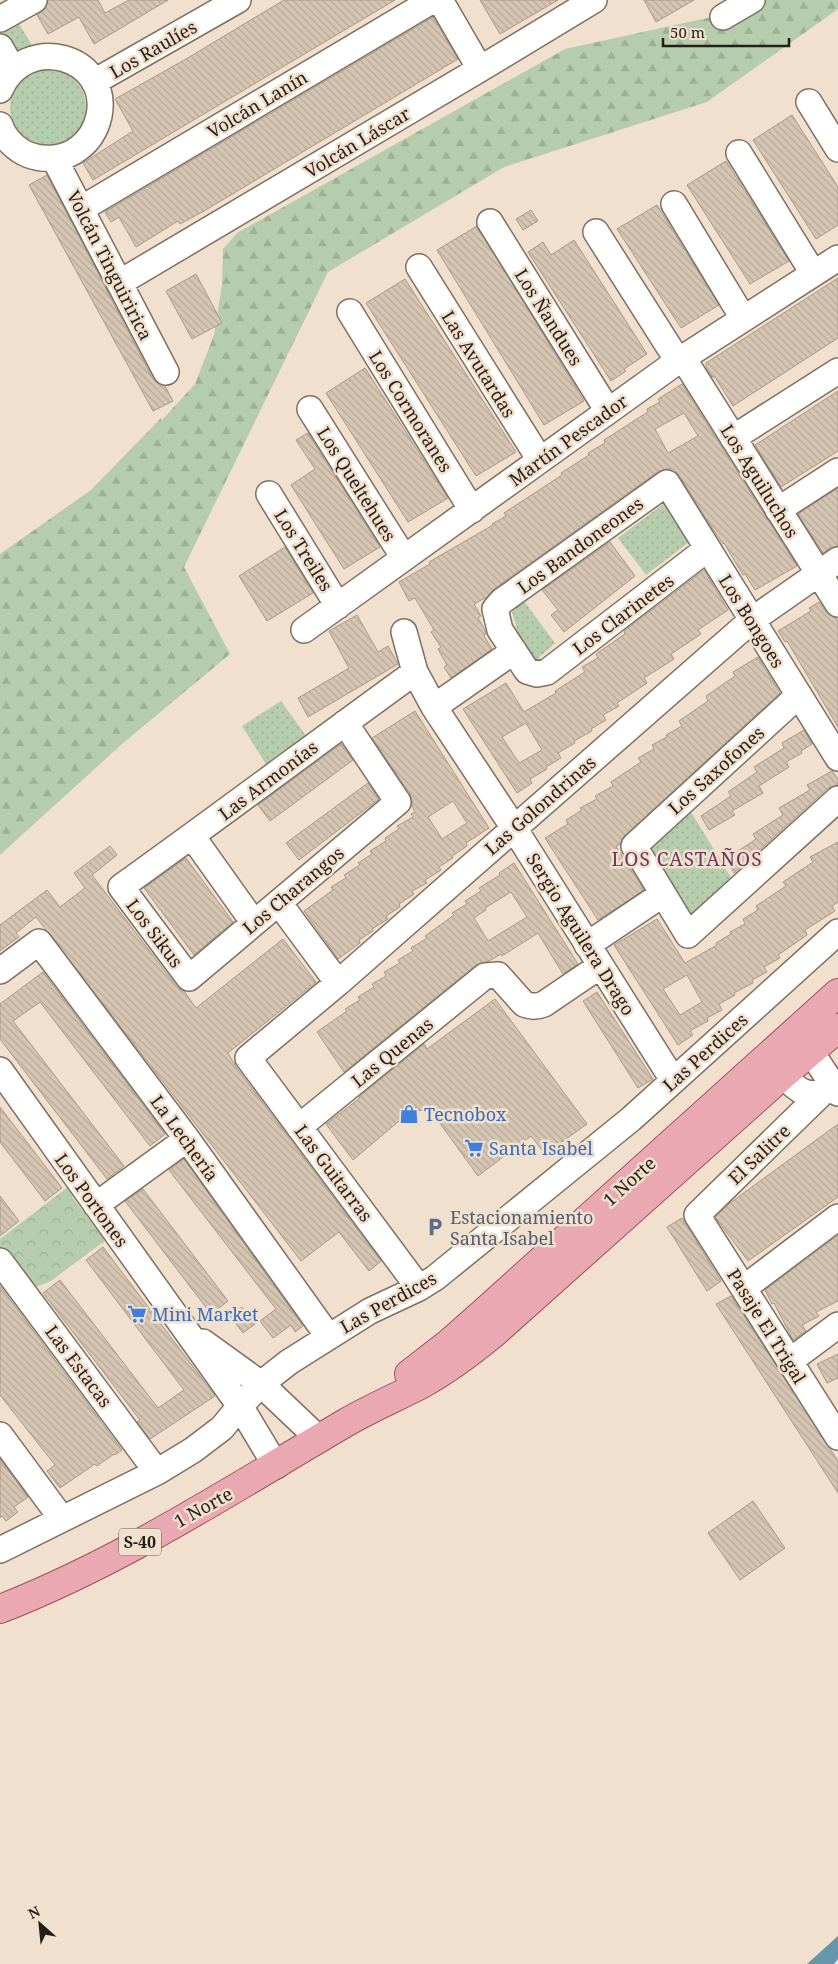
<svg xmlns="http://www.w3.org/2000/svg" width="838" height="1964" viewBox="0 0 838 1964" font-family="'Noto Serif',serif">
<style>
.grass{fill:url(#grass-dots)}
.forest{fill:url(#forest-firs)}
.park{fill:url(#park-crowns)}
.water{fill:#6695ac}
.building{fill:url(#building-back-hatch);stroke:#a99988;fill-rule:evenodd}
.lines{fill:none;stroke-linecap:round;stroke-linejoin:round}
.minor-casing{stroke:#7f705f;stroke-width:28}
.major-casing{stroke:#9c525c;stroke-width:30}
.minor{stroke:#fff;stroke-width:25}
.major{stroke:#eaa8b3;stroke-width:28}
.labels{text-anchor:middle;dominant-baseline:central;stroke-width:5;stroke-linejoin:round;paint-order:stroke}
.shield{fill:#f1e0cd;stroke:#62594e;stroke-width:1}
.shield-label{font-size:16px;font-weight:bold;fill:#251f18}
.street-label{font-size:18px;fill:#251f18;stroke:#f1e0cd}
.shop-label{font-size:18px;fill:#366cbe;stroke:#f1e0cd;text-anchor:start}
.service-label{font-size:18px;fill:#4e5e75;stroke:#f1e0cd;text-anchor:start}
.neighbourhood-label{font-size:19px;letter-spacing:1px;fill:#6b3462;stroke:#f1e0cd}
</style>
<defs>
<pattern id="grass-dots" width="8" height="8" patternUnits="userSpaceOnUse" patternTransform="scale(1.25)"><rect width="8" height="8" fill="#b5cdad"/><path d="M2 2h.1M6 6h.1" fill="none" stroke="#9cb094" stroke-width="1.8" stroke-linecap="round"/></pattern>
<pattern id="forest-firs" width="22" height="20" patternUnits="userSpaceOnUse" patternTransform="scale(1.25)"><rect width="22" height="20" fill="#b5cdad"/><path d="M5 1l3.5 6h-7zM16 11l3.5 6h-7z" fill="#9cb094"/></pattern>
<pattern id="park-crowns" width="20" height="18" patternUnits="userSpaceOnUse" patternTransform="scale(1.25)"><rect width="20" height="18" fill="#b5cdad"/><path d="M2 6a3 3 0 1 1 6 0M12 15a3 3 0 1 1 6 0" fill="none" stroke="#9cb094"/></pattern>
<pattern id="building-back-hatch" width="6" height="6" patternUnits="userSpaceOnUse" patternTransform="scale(1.25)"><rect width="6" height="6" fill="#d5c5b3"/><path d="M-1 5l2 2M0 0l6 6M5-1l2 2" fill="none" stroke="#b7a999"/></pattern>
</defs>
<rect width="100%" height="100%" fill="#f1e0cd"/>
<path class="grass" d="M17,20L34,49L16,54L0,28Z
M10 107a38 38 0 1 1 76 0a38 38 0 1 1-76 0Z
M666,502L693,539L646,575L618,538Z
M524,601L555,643L535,661L519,636L512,612Z
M281,701L309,740L269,769L242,726Z
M691,812L732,879L688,918L646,852Z"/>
<path class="forest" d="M745,0H838V9L707,102L504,167L328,272L184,567L230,654L122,744L0,855V554L91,490L162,417L161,421L195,384L214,335L222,285L223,249L237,233L565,49L716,16Z"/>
<path class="park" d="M68,1187L73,1198L105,1240L94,1255L103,1242L51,1281L28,1290L0,1254V1239Z"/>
<path class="water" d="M838,1936V1959L834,1964H807Z"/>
<path class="building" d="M48,0H98L105,13L129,0H168L94,44L79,17L48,34L37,15L46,8Z
M284,0H395L93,180L83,163L133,131L115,99L186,59Z
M480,0H558L500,34Z
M644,0H694L656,22Z
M433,17L458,59L204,211L180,224L178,221L136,247L119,217L111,222L105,212Z
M792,115L838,187V225L816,239L753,140Z
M726,161L789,261L750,284L687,185Z
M47,175L153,379L159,384L165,386L173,401L153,411L29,185Z
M657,205L719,305L681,328L617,229Z
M531,210L538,221L523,230L516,219Z
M477,226L584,401L544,425L437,250Z
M574,240L647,354L624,369L626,371L611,381L528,252L543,242L551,255Z
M196,274L222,323L192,339L166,291Z
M838,278V338L733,406L715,377H712L706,367V363Z
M405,279L516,452L476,476L366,303Z
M365,368L448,498L408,522L326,393Z
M682,384L797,566L755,590L745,574L743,575L724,543L723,544L710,525L679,475L674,469H665L659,471L494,589L487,597L474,604L481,616L478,618L485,630L486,634L484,636L492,649L451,678L444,667L447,665L438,649L441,647L431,632L434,630L415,598L409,601L399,582L430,564L429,562L493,525L492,524L506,516L504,513L562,475L561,473L589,455L588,453L605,443L604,440L648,412L647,409L660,402L658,399ZM684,413L698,436L668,453L655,429Z
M838,391V451L781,487L755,445Z
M308,433L380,547L344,569L291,485L315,469L296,440Z
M838,488V546L830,548L823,553L798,514Z
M610,542L635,576L564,632L551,615L558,610L542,590Z
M285,547L313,593L267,621L239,576Z
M704,570L728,610L698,630L701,634L671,654L674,659L644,678L647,683L617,703L619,706L603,715L606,720L591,729L592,731L574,741L575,743L558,753L561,758L546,767L547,769L530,779L532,783L517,793L463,709L506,683L524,712L556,693L555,691L585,672L582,667L598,658L596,654L625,634L624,631ZM526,723L542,750L519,763L502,737Z
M819,602L826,612L836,618L838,622V727L787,641L785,642L778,631L811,611L809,608Z
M357,615L378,652L388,646L398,664L308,717L298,698L349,668L329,631Z
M758,657L780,693L624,836L620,844L616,846L644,890L598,920L545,838L568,824L566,820L582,810L580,808L597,799L595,796L613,786L611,782L641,762L638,758L654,749L652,745L667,737L666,735L682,726L679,721L708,701L706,696L735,676L733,672Z
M415,711L489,828L466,843L467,846L452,856L453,858L439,867L441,870L425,880L427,883L412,891L414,894L399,904L400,907L386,916L388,919L372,929L373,931L359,940L360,943L338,959L304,911L333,890L331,887L346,878L344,875L360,865L358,863L372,854L370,851L386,841L385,838L399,829L397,826L413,817L411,814L415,812L412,806V800L410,794L372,738ZM453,801L467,823L442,839L428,817Z
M804,730L812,744L801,751L802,753L786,762L789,767L759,786L763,793L732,811L735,815L709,830L701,816L731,796L728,792L757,772L754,767L784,748L782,743Z
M341,744L353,760L270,821L258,805Z
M832,771L838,779V785L828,788L734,873L726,859L756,839L753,834L783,815L779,808L810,790L807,785Z
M368,783L379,799L299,860L286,843Z
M838,842V902L832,906L835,911L805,930L807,935L778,955L780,958L764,967L767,972L752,980L753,983L734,993L735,995L719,1004L722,1010L707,1018L708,1021L690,1031L693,1035L678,1045L614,945L657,919L685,963L717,945L716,943L731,934L730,932L745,924L743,919L758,910L756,906L786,886L783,882L813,862L810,857ZM687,975L702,1002L680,1015L663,989Z
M110,846L117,855L92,875L177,987L184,991L196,1008L283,939L316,982L228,1053L236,1067L381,1261L369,1271L339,1232L301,1261L36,917L16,933L19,937L0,951V925L47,890L60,907L85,888L74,873Z
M186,858L233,922L194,955L144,888Z
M514,863L578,964L563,974L538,933L502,956L501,954L489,961L476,965L344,1072L317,1032L347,1011L345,1009L360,1000L358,997L374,987L372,984L386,976L384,972L400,963L398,960L413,951L411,948L427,938L425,936L454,915L452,913L467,904L465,901L481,891L479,888L500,875L499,873ZM511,892L527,917L488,941L474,918L486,910L485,908Z
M43,972L165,1134L150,1146L40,1002L13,1021L124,1166L107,1179L0,1039V1004Z
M597,992L653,1079L638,1088L583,1001Z
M495,999L587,1124L545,1154L531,1136L478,1176L431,1111L412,1110L353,1160L326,1124L360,1098L359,1097L424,1044L427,1049Z
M0,1107L62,1188L45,1201L0,1142Z
M838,1124V1197L748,1261L715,1217L730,1203Z
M184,1159L303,1326L295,1332L291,1325L273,1338L260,1321L276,1309L169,1170Z
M143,1189L228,1301L211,1314L125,1201Z
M0,1196L19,1221L0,1236Z
M682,1218L721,1281L707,1291L667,1227Z
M838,1235V1301L816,1312L819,1316L802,1325L806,1331L793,1340L774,1303L772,1304L765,1290Z
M103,1247L215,1396L150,1439L137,1422L140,1420L43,1293L60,1280L158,1408L184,1390L86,1260Z
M0,1286L122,1450L115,1455L114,1454L97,1466L95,1464L60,1488L47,1471L55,1465L0,1395Z
M731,1296L838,1461V1493L716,1304Z
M242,1307L255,1324L243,1333L230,1316Z
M838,1354V1378L827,1383L817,1364Z
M0,1459L28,1497L14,1507L18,1512L6,1521L2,1516L0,1518Z
M753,1501L785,1548L740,1580L708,1533Z"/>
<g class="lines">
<g class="minor-casing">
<path id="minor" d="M440,0L480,69
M723,17L752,0
M0,19L34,0
M0,47L13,70
M94,82L238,0
M0,90C24,32 111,55 99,116C96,129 90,140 79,148C66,159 45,161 29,155C16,150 4,138 0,125
M809,102L838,149
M739,153L813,273
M54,158L166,372
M674,204L743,318
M81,209L433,0
M490,222L608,411
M596,232L678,361
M419,267L540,460
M119,283L480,69L594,0
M350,312L472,510
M683,358L838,604
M310,409L404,558
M733,438L838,371
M269,494L338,606
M778,510L838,471
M707,549L547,672L537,674L527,671L500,630L495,609L502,601L667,483L838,758
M304,630L678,361L838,258
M404,632L415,672L434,707L514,828L673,1080
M799,695L634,846L688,935L838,799
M434,707L514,651
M345,723L398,802L189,978L121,887C220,816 317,743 415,672
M192,836L254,923
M279,903L338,983
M587,945L663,894
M0,971L39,942L187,1139L328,1336
M798,1036L811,1052L838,1093
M0,1070L240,1406L276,1466
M784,1074C798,1094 810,1098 833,1089
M822,1093L697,1215L838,1437
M299,1127L485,976L498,975L524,1004C531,1007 537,1007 544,1004L600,966
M96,1205L187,1139
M0,1261L157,1472
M419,1288L248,1058L338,983L752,620L838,560
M744,1288L838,1217
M203,1342L261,1384L319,1439
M790,1361L838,1325
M0,1435L62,1519
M0,1550L157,1472L193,1450L222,1428L240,1406L261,1384L289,1362L370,1311L419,1288L435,1278L631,1119L838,932"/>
</g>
<g class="major-casing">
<path id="major" d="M409,1374L449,1343L483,1313L838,993
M0,1609C123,1561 234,1488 347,1422C371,1408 397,1397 422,1384C447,1370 470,1353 493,1334L784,1074L838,1028"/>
</g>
<use href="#minor" class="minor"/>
<use href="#major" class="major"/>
</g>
<defs>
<g id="shop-bare" transform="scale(1.5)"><path d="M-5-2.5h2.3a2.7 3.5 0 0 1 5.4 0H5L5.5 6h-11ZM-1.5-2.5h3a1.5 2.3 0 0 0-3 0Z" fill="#3f7fe0" stroke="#f1e0cd" stroke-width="2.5" paint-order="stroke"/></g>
<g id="supermarket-bare" transform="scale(1.5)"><path d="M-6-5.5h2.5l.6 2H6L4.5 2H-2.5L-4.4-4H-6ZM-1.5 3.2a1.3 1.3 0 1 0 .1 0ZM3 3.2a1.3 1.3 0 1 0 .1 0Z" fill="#3f7fe0" stroke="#f1e0cd" stroke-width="2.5" paint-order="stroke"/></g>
<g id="parking-bare" transform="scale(1.5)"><path d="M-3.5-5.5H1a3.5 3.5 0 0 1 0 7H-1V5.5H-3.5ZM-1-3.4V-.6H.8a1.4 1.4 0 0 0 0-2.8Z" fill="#5c6f8a" stroke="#f1e0cd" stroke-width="2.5" paint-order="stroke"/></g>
</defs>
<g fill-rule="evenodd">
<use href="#shop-bare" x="409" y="1114"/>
<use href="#supermarket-bare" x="474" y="1148"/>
<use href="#parking-bare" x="435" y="1227"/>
<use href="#supermarket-bare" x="137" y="1314"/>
</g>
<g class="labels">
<rect class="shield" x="119" y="1528.5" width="42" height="27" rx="4"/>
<g class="shield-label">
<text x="140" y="1542">S-40</text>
</g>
<g class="street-label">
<text transform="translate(153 49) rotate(-30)">Los Raulíes</text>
<text transform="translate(257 104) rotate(-31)">Volcán Lanín</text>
<text transform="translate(357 142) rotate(-31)">Volcán Láscar</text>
<text transform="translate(110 265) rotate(63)">Volcán Tinguiririca</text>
<text transform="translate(549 317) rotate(58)">Los Ñandues</text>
<text transform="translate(479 364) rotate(58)">Las Avutardas</text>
<text transform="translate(411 411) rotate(58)">Los Cormoranes</text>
<text transform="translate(568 440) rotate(-36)">Martín Pescador</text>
<text transform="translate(760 481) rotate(58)">Los Aguiluchos</text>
<text transform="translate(357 484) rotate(58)">Los Queltehues</text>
<text transform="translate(580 545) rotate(-36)">Los Bandoneones</text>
<text transform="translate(304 550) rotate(58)">Los Treiles</text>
<text transform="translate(623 614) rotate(-37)">Los Clarinetes</text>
<text transform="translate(752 621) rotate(58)">Los Bongoes</text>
<text transform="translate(716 770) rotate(-42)">Los Saxofones</text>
<text transform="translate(268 780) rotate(-37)">Las Armonías</text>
<text transform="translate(540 805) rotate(-41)">Las Golondrinas</text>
<text transform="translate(293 890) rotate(-40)">Los Charangos</text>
<text transform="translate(155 933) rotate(53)">Los Sikus</text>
<text transform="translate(581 934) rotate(58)">Sergio Aguilera Drago</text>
<text transform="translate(392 1052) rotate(-39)">Las Quenas</text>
<text transform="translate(705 1052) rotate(-42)">Las Perdices</text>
<text transform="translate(185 1138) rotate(54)">La Lechería</text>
<text transform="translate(759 1154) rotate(-44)">El Salitre</text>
<text transform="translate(334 1173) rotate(53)">Las Guitarras</text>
<text transform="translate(629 1181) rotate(-42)">1 Norte</text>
<text transform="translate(92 1200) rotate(54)">Los Portones</text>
<text transform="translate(388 1302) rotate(-29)">Las Perdices</text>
<text transform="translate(767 1326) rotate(58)">Pasaje El Trigal</text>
<text transform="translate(79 1366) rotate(53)">Las Estacas</text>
<text transform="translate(203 1507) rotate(-29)">1 Norte</text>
</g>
<g class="shop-label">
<text x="424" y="1114">Tecnobox</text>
<text x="489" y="1148">Santa Isabel</text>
<text x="152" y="1314">Mini Market</text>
</g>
<g class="service-label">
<text x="450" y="1217">Estacionamiento<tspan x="450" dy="21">Santa Isabel</tspan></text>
</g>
<g class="neighbourhood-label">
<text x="687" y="859">LOS CASTAÑOS</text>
</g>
</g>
<g transform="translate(40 1924) rotate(333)" stroke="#f1e0cd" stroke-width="4" paint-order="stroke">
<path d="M0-4L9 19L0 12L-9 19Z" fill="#251f18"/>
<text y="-8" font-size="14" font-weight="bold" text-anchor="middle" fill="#251f18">N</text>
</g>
<path d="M663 38v8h126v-8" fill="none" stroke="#251f18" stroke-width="2.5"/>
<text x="670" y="38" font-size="15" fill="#251f18" stroke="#f1e0cd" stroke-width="4" paint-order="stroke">50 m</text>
</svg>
